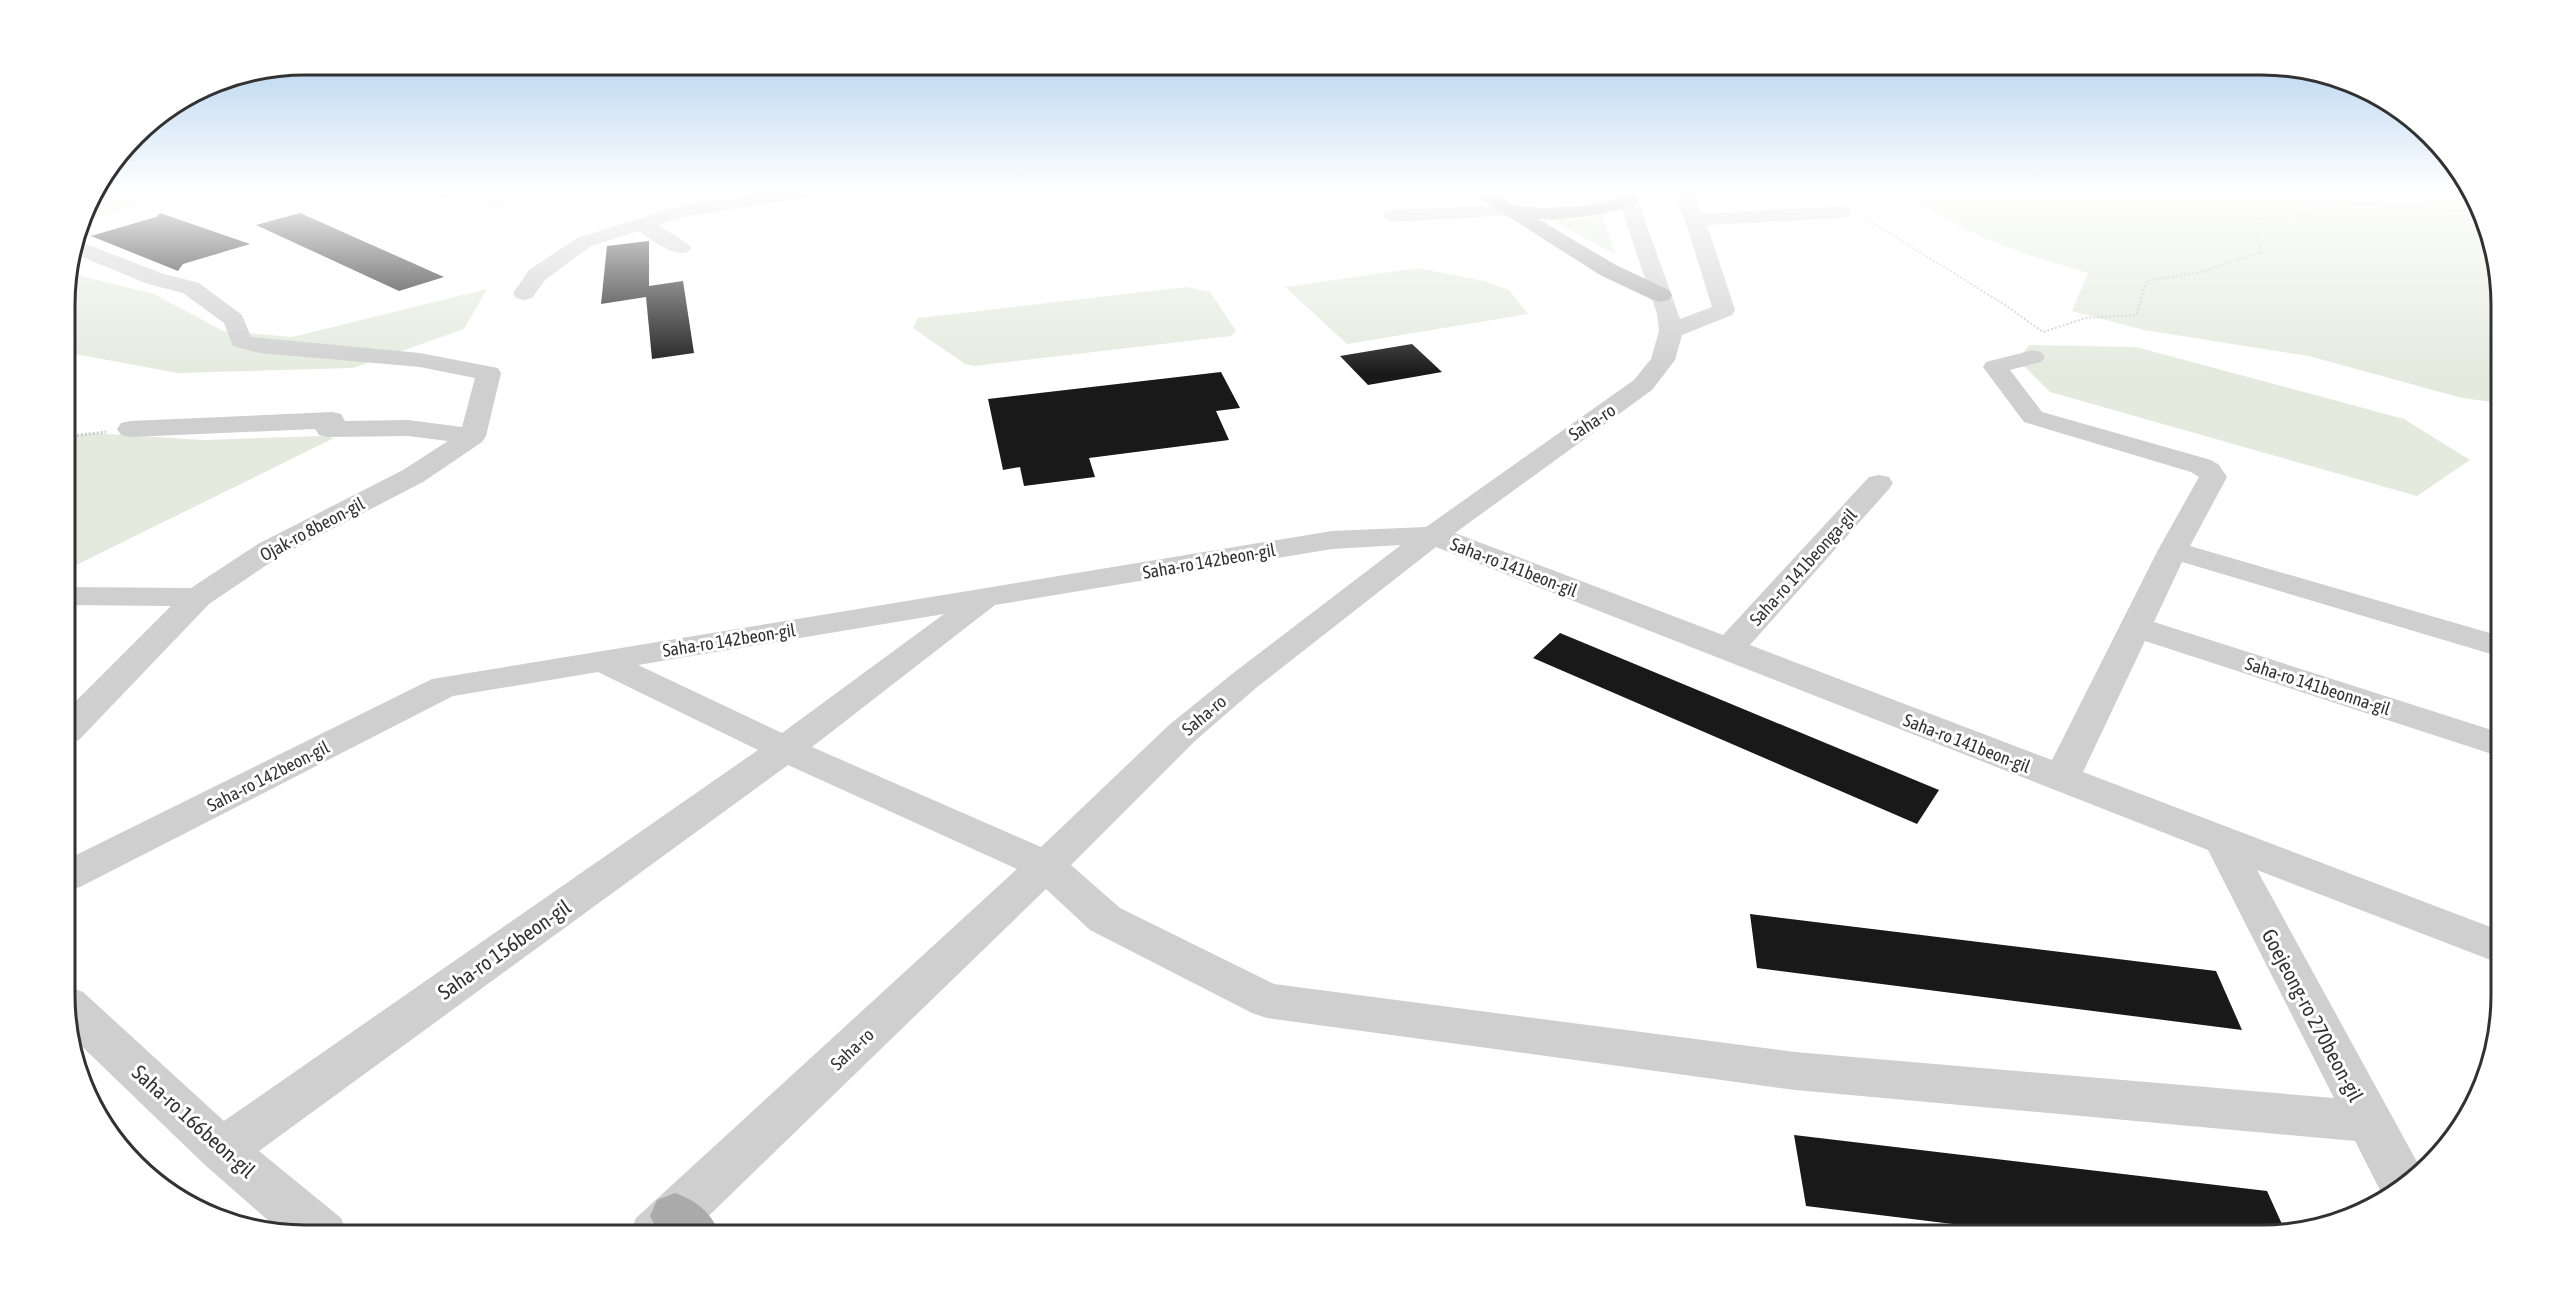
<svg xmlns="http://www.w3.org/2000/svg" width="2566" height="1300" viewBox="0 0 2566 1300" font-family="'Asap Condensed',sans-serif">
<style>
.green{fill:#e4ebde}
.building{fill:#191919}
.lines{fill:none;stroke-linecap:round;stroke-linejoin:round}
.path-far1{stroke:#ccc;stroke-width:2;stroke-dasharray:2 2;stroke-linecap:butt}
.path{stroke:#ccc;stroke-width:3;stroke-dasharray:2 2;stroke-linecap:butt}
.minor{fill:#cfcfcf;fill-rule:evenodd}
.major{fill:#aaa;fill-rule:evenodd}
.labels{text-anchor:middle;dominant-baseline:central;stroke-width:6;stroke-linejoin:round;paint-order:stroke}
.street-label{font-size:18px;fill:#323232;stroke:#fff}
.near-street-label{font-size:21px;fill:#323232;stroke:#fff}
.rim{fill:none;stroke:#323232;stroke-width:3}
</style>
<rect width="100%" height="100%" fill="#fff"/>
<path class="green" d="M94,192H98L153,197L112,215L84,219L89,198Z
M410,192H536L497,208Z
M1905,192H2469L2499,274L2500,403L2462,398L2309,356L2144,330L2072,311L2088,273C2023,254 1958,234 1905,192Z
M1602,214L1616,255L1548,218C1567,220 1584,221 1602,214Z
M1418,268L1488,282L1509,290L1528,314L1347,344L1285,287Z
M69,273L154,294L223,331L292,337L487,289L464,329L353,368L178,373L70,353L65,355V289Z
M1186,287L1210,292L1236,331L1231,336L974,366L965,364L913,328L918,318Z
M2029,345L2136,347L2404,419L2470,460L2417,496L2050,392L2018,360Z
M92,433L204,440L323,436L334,438L66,570L65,438Z"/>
<path class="building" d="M160,213L250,244L183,264L178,271L91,236L156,217Z
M300,213L444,277L399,291L256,225Z
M649,241V286L683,281L694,353L652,359L646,297L601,304L607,246Z
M1412,344L1442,372L1368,385L1340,356Z
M1221,372L1240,408L1216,411L1229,440L1089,458L1095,477L1024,486L1020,467L1003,470L988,399Z
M1560,633L1939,790L1917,824L1533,658Z
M1750,914L2216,971L2242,1030L1757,968Z
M1794,1135L2267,1191L2286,1233L2276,1235H2042L1806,1206Z"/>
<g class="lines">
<path class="path-far1" d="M2299,192L2320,201
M1865,218L2005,305L2043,332L2086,318L2136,315L2147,281L2201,272L2261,252L2255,219L2325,213L2320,201L2476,212"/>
<path class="path" d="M65,437L106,432"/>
<path class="minor" d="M765,192H812L810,196L803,198L683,217L658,225L688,244L691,248L688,252C671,257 653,240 639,231L591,246L545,280L532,298L524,300L516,298L513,293L529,270L577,238L680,206Z
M1616,192H1635L1680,319L1712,307L1685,220L1674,192H1693L1702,214L1841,206L1848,208L1851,212L1848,216L1841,218L1707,225L1735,310L1732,315L1682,335L1675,360L1652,390L1455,533L1723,635L1869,477L1879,475L1889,477L1893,483L1889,489L1750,645L2052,760L2158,550L2199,477L2191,472L2024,422L1983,367L1986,362L2033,350L2041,352L2045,357L2041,362L2010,370L2042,412L2211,460L2219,465L2227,477L2190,546L2500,636L2501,657L2182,562L2154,622L2501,733V757L2145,641L2083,772L2501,931V964L2257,870L2422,1171L2395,1195L2385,1200L2355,1141L1795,1090L1267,1018L1252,1013L1090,930L1046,889L689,1235H629L636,1218L1017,869L788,765L259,1151L341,1218L348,1235L305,1236L279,1230L205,1165L68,1033L67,986L83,992L224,1121L758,750L598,672L453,696L80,887L66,891V860L432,679L1332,531L1426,527L1634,380L1651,359L1659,331L1657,314ZM1401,545L1232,674L1169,725L1041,847L812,747L995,605L1332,549ZM1436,547L2208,850L2334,1098L1795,1052L1274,984L1120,908L1071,865L1195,741L1256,688ZM944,614L782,733L638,665Z
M1508,205L1515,207L1518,211L1515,215L1393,222L1386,220L1383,216L1386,212L1393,210Z
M78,241L164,274L199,283L242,315L251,337L420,353L498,368L501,373L486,436L482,442L423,482L280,556L209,604L79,740L66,744V711L171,606L66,605V587L191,588L258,544L403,470L448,441L408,436L328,437L319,435L315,429L130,437L121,435L117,429L121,423L130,421L332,412L341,414L345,421L408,420L462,427L475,378L420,367L260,353L233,346L224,323L183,293L148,284L75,254Z"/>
<path class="major" d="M1470,192H1493L1516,206L1545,208L1585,206L1628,195L1635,197L1638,201L1635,205C1603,215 1571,220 1538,219L1616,265L1669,290L1672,295L1669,300L1661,302L1653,300L1600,275Z
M675,1193C697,1201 712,1213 720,1235H660L650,1216L657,1200Z"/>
</g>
<linearGradient id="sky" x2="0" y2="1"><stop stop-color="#9ec5ea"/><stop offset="0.51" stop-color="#fff"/><stop offset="1" stop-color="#fff" stop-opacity="0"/></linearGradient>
<rect width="2566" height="374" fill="url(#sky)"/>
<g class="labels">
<g class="street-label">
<text transform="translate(1592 422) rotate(-33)">Saha-ro</text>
<text transform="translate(312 529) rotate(-28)">Ojak-ro 8beon-gil</text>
<text transform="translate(1209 561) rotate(-10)">Saha-ro 142beon-gil</text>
<text transform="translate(1514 567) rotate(21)">Saha-ro 141beon-gil</text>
<text transform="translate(1803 567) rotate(-48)">Saha-ro 141beonga-gil</text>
<text transform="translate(729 640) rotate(-9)">Saha-ro 142beon-gil</text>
<text transform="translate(2318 686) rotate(18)">Saha-ro 141beonna-gil</text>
<text transform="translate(1204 715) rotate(-40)">Saha-ro</text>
<text transform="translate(1967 743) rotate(21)">Saha-ro 141beon-gil</text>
<text transform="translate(268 776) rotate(-27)">Saha-ro 142beon-gil</text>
<text transform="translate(852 1049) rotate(-43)">Saha-ro</text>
</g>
<g class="near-street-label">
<text transform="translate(504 949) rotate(-35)">Saha-ro 156beon-gil</text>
<text transform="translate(2313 1015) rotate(62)">Goejeong-ro 270beon-gil</text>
<text transform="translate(194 1121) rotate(42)">Saha-ro 166beon-gil</text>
</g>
</g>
<path d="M0 0H2566V1300H0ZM305 75H2261A230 230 0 0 1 2491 305V995A230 230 0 0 1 2261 1225H305A230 230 0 0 1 75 995V305A230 230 0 0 1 305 75Z" fill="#fff" fill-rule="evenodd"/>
<path class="rim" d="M305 75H2261A230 230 0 0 1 2491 305V995A230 230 0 0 1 2261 1225H305A230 230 0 0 1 75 995V305A230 230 0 0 1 305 75Z"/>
</svg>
